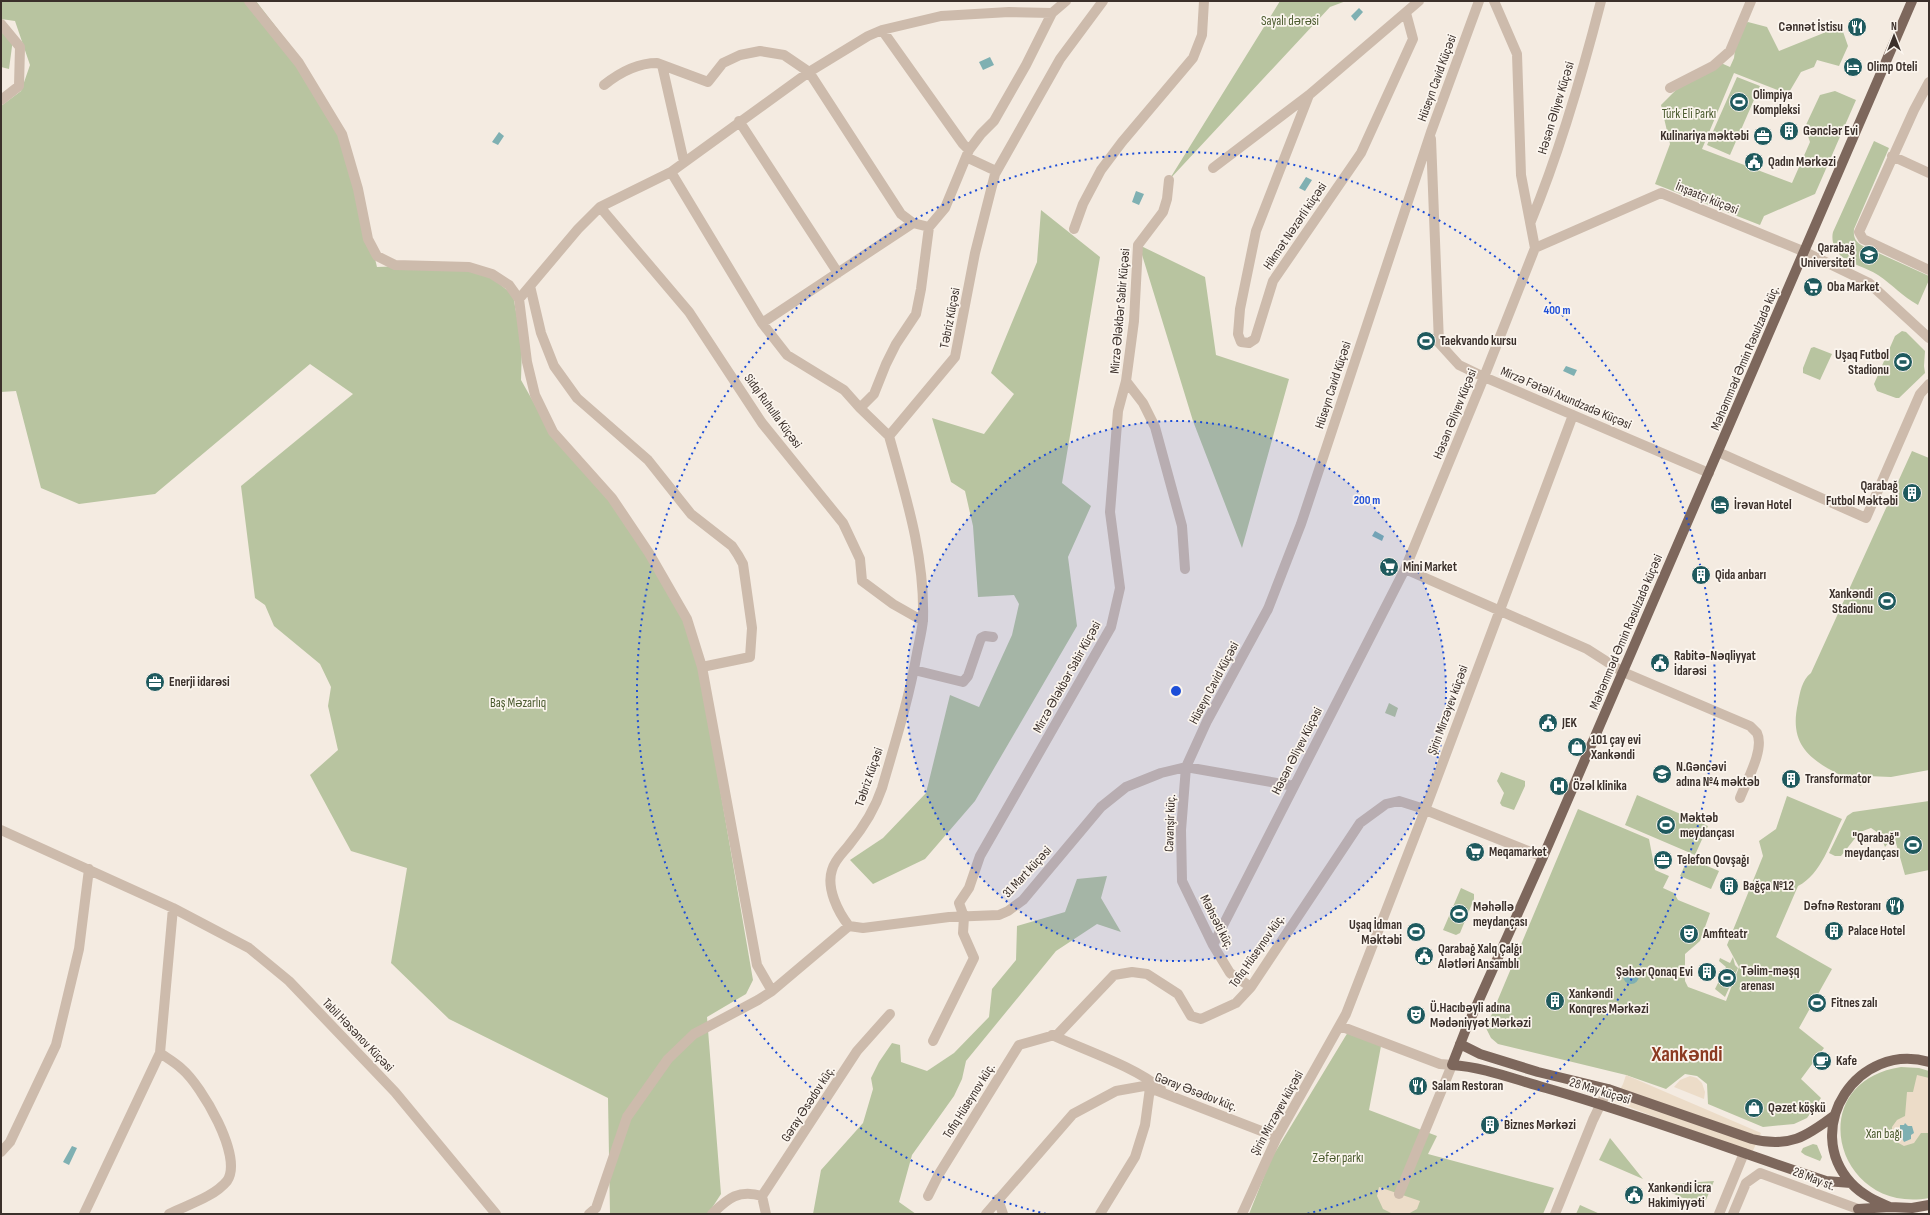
<svg xmlns="http://www.w3.org/2000/svg" width="1930" height="1215" viewBox="0 0 1930 1215" font-family="'Sofia Sans Condensed',sans-serif">
<style>
.green{fill:#b8c4a0}
.plaza{fill:#ecdcc8}
.water{fill:#7fb0b2}
.lines{fill:none;stroke-linecap:round;stroke-linejoin:round}
.minor{stroke:#cdbbac;stroke-width:10}
.major{stroke:#7d675c;stroke-width:10}
.ring{fill:none;stroke:#1d4ed8;stroke-width:2;stroke-dasharray:2 4}
.labels{text-anchor:middle;dominant-baseline:central;stroke-width:3.5;stroke-linejoin:round;paint-order:stroke}
.park-label{font-size:13px;fill:#4a5a2e;stroke:#fbf5ee}
.poi-label{font-size:13px;font-weight:bold;fill:#3b302b;stroke:#fbf5ee;text-anchor:start}
.street-label{font-size:13px;fill:#3b302b;stroke:#fbf5ee}
.town-label{font-size:21px;font-weight:bold;fill:#8c3b22;stroke:#fbf5ee}
.centre{fill:#1d4ed8;stroke:#fbf5ee;stroke-width:2}
.ring-label{font-size:12px;text-anchor:middle;font-weight:bold;fill:#1d4ed8;stroke:#fbf5ee;stroke-width:3.5;stroke-linejoin:round;paint-order:stroke}
</style>
<rect width="100%" height="100%" fill="#f4ebe1"/>
<path class="green" d="M1,1H256L300,58L349,152L377,267L436,265L480,268L513,295L522,345L521,380L548,428L611,501L682,612L698,661L753,980L746,994L707,1017L721,1194L708,1214H610L608,1098L449,1019L391,963L407,868L351,851L310,775L338,750L328,706L331,687L320,664L274,626L265,605L255,598L241,486L353,394L310,364L155,494L79,504L41,488L16,391L1,392V106L21,91L30,65L15,21L1,19Z
M1280,1H1346L1330,7L1169,180Z
M1748,22L1767,27L1779,51L1841,26L1848,46L1839,66L1817,60L1814,67L1801,72L1788,94L1734,73L1702,149L1792,183L1810,142L1805,127L1820,95L1835,91L1856,100L1815,194L1764,216L1760,225L1655,184L1670,144L1661,105L1682,84L1721,63L1730,67L1734,58L1736,41L1744,24Z
M1,30L13,39L9,69L1,67Z
M1737,77L1760,86L1730,155L1707,145Z
M1874,141L1889,148L1854,229C1853,238 1856,242 1863,246L1929,276V280L1918,305C1902,296 1893,285 1878,275C1866,267 1851,265 1840,255C1834,249 1831,240 1833,232Z
M1041,210L1100,257L1062,483L1091,506L1068,557L1077,626L975,801L925,859L873,884L850,860L883,838L926,793L950,695L979,707L1012,635L1019,604L1014,595L978,597L973,526L965,491L951,482L932,418L984,434L1014,394L991,373L1037,262Z
M1139,245L1205,277L1216,355L1289,379L1242,548L1193,421Z
M1902,331L1906,332L1925,351L1924,366L1925,373L1899,398H1896L1877,391L1874,384L1895,336Z
M1814,347L1832,354L1820,380L1803,373V368L1811,348Z
M1912,451L1929,458V770L1891,777L1867,776L1861,786C1823,765 1786,755 1798,703C1800,692 1802,680 1811,673Z
M1389,703L1398,708L1395,717L1385,713Z
M1501,772L1525,781V786L1514,810L1502,806L1500,803L1504,793L1497,781Z
M1637,795L1708,826L1695,855L1625,825Z
M1787,796L1842,819C1831,841 1821,875 1798,886L1776,937L1832,969L1799,1028L1824,1048L1801,1079L1821,1098L1807,1118L1794,1124L1763,1127L1708,1104L1707,1084L1697,1076L1685,1074L1666,1089L1626,1075L1498,1044L1491,1038L1486,1028L1578,809L1649,839L1655,870L1669,876L1663,888L1674,893L1678,900L1710,913L1700,941L1685,954V981L1688,987L1726,1001L1739,967L1727,945L1763,856L1759,841L1776,829Z
M1929,801V870L1905,875L1894,836L1885,847L1880,834L1871,828L1860,832L1841,856H1835L1829,853L1847,816L1853,812Z
M1688,858L1719,871L1711,889L1680,876Z
M1107,876L1101,898L1121,932L1097,924L1056,951L966,1061L962,1079L954,1096L912,1155L899,1202L916,1214H813L821,1170L863,1123L873,1089L871,1078L879,1062L892,1043L900,1045L901,1062L927,1071L954,1053L989,1017L992,989L1016,960L1017,926L1065,912L1077,879Z
M1461,888L1474,894V899L1460,933L1456,935L1443,930Z
M1733,957L1735,965L1738,968L1725,997L1715,989L1726,967L1719,961L1720,958L1730,963Z
M1348,1032L1381,1046L1369,1110L1437,1136L1428,1154L1554,1188L1543,1214H1249L1271,1159Z
M1901,1067L1919,1068L1929,1071V1198C1835,1215 1801,1082 1901,1067Z
M1610,1138L1643,1179L1599,1160Z
M1813,1144L1817,1145L1822,1157L1820,1161L1805,1155L1801,1152L1803,1148Z
M1714,1181L1703,1207L1654,1185Z
M1580,1205L1600,1214H1576Z"/>
<path class="plaza" d="M1626,1075L1761,1133L1751,1155L1614,1101L1623,1084Z
M1917,1075L1929,1078V1133H1921L1914,1143L1904,1146L1895,1141L1892,1137V1127L1897,1120L1905,1116L1907,1092H1913Z
M1690,1076L1697,1078L1702,1083L1705,1092L1704,1099L1674,1087L1680,1080Z
M1379,1187L1420,1201L1417,1209L1408,1214L1391,1213L1383,1209L1377,1196Z"/>
<path class="water" d="M1359,8L1363,12L1355,21L1351,16Z
M990,57L994,65L983,70L979,62Z
M499,132L504,136L498,145L492,142Z
M1306,177L1312,180L1305,191L1299,188Z
M1136,191L1144,194L1139,205L1132,202Z
M1566,366L1577,370L1574,376L1563,371Z
M1375,531L1384,536L1382,541L1372,536Z
M1623 976a8 8 0 1 1 16 0a8 8 0 1 1-16 0Z
M1905,1123L1908,1126H1912L1914,1133L1911,1135V1139L1904,1142L1902,1138H1899L1900,1134L1897,1131L1900,1129V1125H1904Z
M72,1146L77,1148L69,1165L63,1162Z"/>
<g class="lines">
<path class="minor" d="M249,1L299,63L342,134L358,189L368,239L377,256L395,265L469,267L492,274L509,285L519,299L527,362L535,395L553,432L612,498L649,553L687,619L702,667L757,965L772,991
M1,24L20,47L19,86L1,100
M882,30L963,144L969,150
M662,65L684,162
M1929,82L1914,110L1859,232L1863,239L1929,270
M604,85C619,73 637,63 657,63L708,82L723,63L740,55L760,51L784,55L809,72L901,214L913,223L929,227
M1670,88L1713,66L1730,51L1751,1
M1309,95L1256,231L1240,309L1238,334L1241,342L1249,343L1255,339L1273,281L1361,153L1413,39L1406,13
M739,121L838,273
M1431,139L1439,343L1459,365L1484,377L1709,473
M1892,156L1929,173
M966,157L996,171
M1213,168L1309,95L1419,1
M671,172L762,323L787,355L844,390L860,408L889,436
M600,207L689,312L762,423L843,523L860,559L862,581L893,604L923,621
M1531,221C1560,151 1582,75 1601,1
M1074,229L1083,204L1101,170L1122,142L1193,58L1202,35L1204,1
M1535,248L1661,193L1805,252L1869,283L1929,338
M530,286L541,333L554,366L577,398L648,460L691,514L732,546L738,555L743,564L752,628L750,657L702,667
M519,299L578,229L600,207L671,172L809,72L868,36L882,30L941,16L1009,12L1052,13L1066,1
M762,323L913,223
M1126,381L1143,403L1155,427L1182,526L1185,569
M860,408L874,394L886,364L896,344L916,314L921,289L929,227L945,208L969,150L981,134L994,121L1026,65L1052,13
M1718,452L1866,518L1920,394L1929,384
M1405,569L1587,649L1623,672L1750,726C1752,728 1755,731 1757,733C1765,749 1746,782 1740,798
M914,670L963,682L968,676L981,638L985,636L993,637
M1,830L173,908L249,948L289,981L395,1092L496,1214
M849,926C838,912 826,888 832,870C835,859 843,853 849,845C863,828 875,809 882,788C895,743 909,699 917,653C919,642 922,631 923,620C925,556 906,497 889,436L955,357L975,253L995,174L1060,59L1103,1
M1213,945L1405,569L1484,377L1535,248L1521,175L1517,54L1494,1
M1251,987L1230,973L1213,945L1182,881L1181,830L1186,767L1207,721L1268,609L1301,524L1431,132L1479,1
M1340,1026L1440,1064L1452,1065L1399,1194
M1052,1035C1084,1050 1136,1067 1161,1089
M933,1041L974,958L963,933L964,917L959,903L969,888L980,856L1111,627L1120,588L1110,512L1118,411L1126,381L1134,321L1138,245L1163,212L1167,199L1169,180
M160,1053C167,1058 176,1063 182,1069C201,1085 244,1157 227,1181C214,1197 187,1205 169,1214
M1,1152L10,1142L56,1045L79,949L89,869
M928,1196L939,1174L1019,1045L1058,1034L1114,975L1132,972L1147,974L1178,994L1191,1016L1201,1019L1236,1003L1251,987L1360,823L1386,804L1399,801L1418,807L1543,857
M998,1199L1003,1214
M84,1214L160,1053L173,908
M589,1214L596,1208L627,1117L668,1059L694,1034L758,1000L772,991L849,926L863,928L949,917L999,915L1008,911L1023,900L1101,807L1126,787L1161,773L1186,767L1294,786
M712,1214C728,1198 739,1189 762,1196
M766,1214L762,1196L857,1051L890,1014
M986,1214L1073,1114L1116,1091L1144,1086L1150,1088L1277,1137
M1100,1214L1135,1157L1145,1125L1150,1088
M1242,1214L1277,1137L1346,1014L1425,810L1573,415
M1555,1214L1593,1120L1608,1089
M1719,1214L1744,1153
M1733,1214L1746,1183L1760,1173L1858,1209"/>
<path class="major" d="M1460,1044L1480,1054L1538,1072L1608,1089L1752,1139C1789,1148 1806,1137 1835,1115
M1851,1183L1826,1181C1732,1150 1641,1115 1546,1088C1516,1080 1484,1067 1452,1065L1466,1029L1543,857L1912,1
M1890,1207C1876,1201 1862,1195 1851,1183C1801,1128 1858,1041 1929,1062
M1858,1209L1890,1207L1912,1208L1929,1205"/>
</g>
<circle cx="1176" cy="691" r="270" fill="#1d4ed8" fill-opacity=".12"/>
<g class="ring">
<circle cx="1176" cy="691" r="270"/>
<path d="M1046 1214A539 539 0 1 1 1306 1214"/>
</g>
<defs>
<g id="restaurant-disc" transform="scale(1)"><circle r="9.5" fill="#1f5a5e" stroke="#fbf5ee"/><path d="M-5-6h1v4h1v-4h1v4h1v-4h1v5L-1.5 .5V6h-2V.5L-5-1ZM5-6V6H3V1.5H1.5Q1.5-4 5-6Z" fill="#fff"/></g>
<g id="hotel-disc" transform="scale(1)"><circle r="9.5" fill="#1f5a5e" stroke="#fbf5ee"/><path d="M-6-4.5h1.5V1H6V5H4.5V3h-9V5H-6ZM-4 0a1.8 1.8 0 1 1 3.6 0ZM.5 0V-2.5h3Q6-2.5 6 0Z" fill="#fff"/></g>
<g id="stadium-disc" transform="scale(1)"><circle r="9.5" fill="#1f5a5e" stroke="#fbf5ee"/><path d="M0-5a6.5 5 0 1 0 0 10a6.5 5 0 1 0 0-10ZM-3.5-1.8h7v3.6h-7Z" fill="#fff"/></g>
<g id="building-disc" transform="scale(1)"><circle r="9.5" fill="#1f5a5e" stroke="#fbf5ee"/><path d="M-4-6H4V6H1V3H-1V6H-4ZM-2.5-4.3h1.7v1.8h-1.7ZM.8-4.3h1.7v1.8H.8ZM-2.5-1h1.7V.8h-1.7ZM.8-1h1.7V.8H.8Z" fill="#fff"/></g>
<g id="office-disc" transform="scale(1)"><circle r="9.5" fill="#1f5a5e" stroke="#fbf5ee"/><path d="M-6-3h4V-5.5h4V-3h4V5H-6ZM-1-4.5V-3h2v-1.5ZM-6 0V1H6V0Z" fill="#fff"/></g>
<g id="civic-disc" transform="scale(1)"><circle r="9.5" fill="#1f5a5e" stroke="#fbf5ee"/><path d="M-.6-6.5H3V-4.5H.6V-3L4-1V1h2V6H-6V1h2V-1L-.6-3ZM-1.2 2.5V6h2.4V2.5Z" fill="#fff"/></g>
<g id="university-disc" transform="scale(1)"><circle r="9.5" fill="#1f5a5e" stroke="#fbf5ee"/><path d="M0-5L7-2L0 1L-7-2ZM-4 1L0 2.5L4 1V4Q0 6-4 4Z" fill="#fff"/></g>
<g id="supermarket-disc" transform="scale(1)"><circle r="9.5" fill="#1f5a5e" stroke="#fbf5ee"/><path d="M-6-5.5h2.5l.6 2H6L4.5 2H-2.5L-4.4-4H-6ZM-1.5 3.2a1.3 1.3 0 1 0 .1 0ZM3 3.2a1.3 1.3 0 1 0 .1 0Z" fill="#fff"/></g>
<g id="shop-disc" transform="scale(1)"><circle r="9.5" fill="#1f5a5e" stroke="#fbf5ee"/><path d="M-5-2.5h2.3a2.7 3.5 0 0 1 5.4 0H5L5.5 6h-11ZM-1.5-2.5h3a1.5 2.3 0 0 0-3 0Z" fill="#fff"/></g>
<g id="school-disc" transform="scale(1)"><circle r="9.5" fill="#1f5a5e" stroke="#fbf5ee"/><path d="M0-5L7-2L0 1L-7-2ZM-4 1L0 2.5L4 1V4Q0 6-4 4Z" fill="#fff"/></g>
<g id="hospital-disc" transform="scale(1)"><circle r="9.5" fill="#1f5a5e" stroke="#fbf5ee"/><path d="M-5-5h3v3.5h4V-5h3V5h-3V1.5h-4V5h-3Z" fill="#fff"/></g>
<g id="theatre-disc" transform="scale(1)"><circle r="9.5" fill="#1f5a5e" stroke="#fbf5ee"/><path d="M-5-5.5Q0-4 5-5.5V0Q5 5 0 6Q-5 5-5 0ZM-3.3-2.5H-1v1.5H-3.3ZM1-2.5H3.3v1.5H1ZM-2.8 1Q0 5.5 2.8 1Z" fill="#fff"/></g>
<g id="cafe-disc" transform="scale(1)"><circle r="9.5" fill="#1f5a5e" stroke="#fbf5ee"/><path d="M-5.5-4.5H6V0H3Q3 3.5 0 3.5H-2.5Q-5.5 3.5-5.5 0ZM3-3.2v2h1.7v-2ZM-6 4.5H4V6H-6Z" fill="#fff"/></g>
</defs>
<g fill-rule="evenodd">
<use href="#restaurant-disc" x="1857" y="27"/>
<use href="#hotel-disc" x="1853" y="67"/>
<use href="#stadium-disc" x="1739" y="102"/>
<use href="#building-disc" x="1789" y="131"/>
<use href="#office-disc" x="1763" y="136"/>
<use href="#civic-disc" x="1754" y="162"/>
<use href="#university-disc" x="1869" y="255"/>
<use href="#supermarket-disc" x="1813" y="287"/>
<use href="#stadium-disc" x="1426" y="341"/>
<use href="#stadium-disc" x="1903" y="362"/>
<use href="#building-disc" x="1912" y="493"/>
<use href="#hotel-disc" x="1720" y="505"/>
<use href="#supermarket-disc" x="1389" y="567"/>
<use href="#building-disc" x="1701" y="575"/>
<use href="#stadium-disc" x="1887" y="601"/>
<use href="#civic-disc" x="1660" y="663"/>
<use href="#office-disc" x="155" y="682"/>
<use href="#civic-disc" x="1548" y="723"/>
<use href="#shop-disc" x="1577" y="747"/>
<use href="#school-disc" x="1662" y="774"/>
<use href="#building-disc" x="1791" y="779"/>
<use href="#hospital-disc" x="1559" y="786"/>
<use href="#stadium-disc" x="1666" y="825"/>
<use href="#stadium-disc" x="1913" y="845"/>
<use href="#supermarket-disc" x="1475" y="852"/>
<use href="#office-disc" x="1663" y="860"/>
<use href="#building-disc" x="1729" y="886"/>
<use href="#restaurant-disc" x="1895" y="906"/>
<use href="#stadium-disc" x="1459" y="914"/>
<use href="#building-disc" x="1834" y="931"/>
<use href="#stadium-disc" x="1416" y="932"/>
<use href="#theatre-disc" x="1689" y="934"/>
<use href="#civic-disc" x="1424" y="956"/>
<use href="#building-disc" x="1707" y="972"/>
<use href="#stadium-disc" x="1727" y="978"/>
<use href="#building-disc" x="1555" y="1001"/>
<use href="#stadium-disc" x="1817" y="1003"/>
<use href="#theatre-disc" x="1416" y="1015"/>
<use href="#cafe-disc" x="1822" y="1061"/>
<use href="#restaurant-disc" x="1418" y="1086"/>
<use href="#shop-disc" x="1754" y="1108"/>
<use href="#building-disc" x="1490" y="1125"/>
<use href="#civic-disc" x="1634" y="1195"/>
</g>
<g class="labels">
<g class="park-label">
<text x="1290" y="21">Sayalı dərəsi</text>
<text x="1689" y="114">Türk Eli Parkı</text>
<text x="518" y="703">Baş Məzarlıq</text>
<text x="1884" y="1134">Xan bağı</text>
<text x="1338" y="1158">Zəfər parkı</text>
</g>
<g class="poi-label">
<text x="1843" y="27" text-anchor="end">Cənnət İstisu</text>
<text x="1867" y="67">Olimp Oteli</text>
<text x="1753" y="95">Olimpiya<tspan x="1753" dy="15">Kompleksi</tspan></text>
<text x="1803" y="131">Gənclər Evi</text>
<text x="1749" y="136" text-anchor="end">Kulinariya məktəbi</text>
<text x="1768" y="162">Qadın Mərkəzi</text>
<text x="1855" y="248" text-anchor="end">Qarabağ<tspan x="1855" dy="15">Universiteti</tspan></text>
<text x="1827" y="287">Oba Market</text>
<text x="1440" y="341">Taekvando kursu</text>
<text x="1889" y="355" text-anchor="end">Uşaq Futbol<tspan x="1889" dy="15">Stadionu</tspan></text>
<text x="1898" y="486" text-anchor="end">Qarabağ<tspan x="1898" dy="15">Futbol Məktəbi</tspan></text>
<text x="1734" y="505">İrəvan Hotel</text>
<text x="1403" y="567">Mini Market</text>
<text x="1715" y="575">Qida anbarı</text>
<text x="1873" y="594" text-anchor="end">Xankəndi<tspan x="1873" dy="15">Stadionu</tspan></text>
<text x="1674" y="656">Rabitə-Nəqliyyat<tspan x="1674" dy="15">İdarəsi</tspan></text>
<text x="169" y="682">Enerji idarəsi</text>
<text x="1562" y="723">JEK</text>
<text x="1591" y="740">101 çay evi<tspan x="1591" dy="15">Xankəndi</tspan></text>
<text x="1676" y="767">N.Gəncəvi<tspan x="1676" dy="15">adına №4 məktəb</tspan></text>
<text x="1805" y="779">Transformator</text>
<text x="1573" y="786">Özəl klinika</text>
<text x="1680" y="818">Məktəb<tspan x="1680" dy="15">meydançası</tspan></text>
<text x="1899" y="838" text-anchor="end">"Qarabağ"<tspan x="1899" dy="15">meydançası</tspan></text>
<text x="1489" y="852">Meqamarket</text>
<text x="1677" y="860">Telefon Qovşağı</text>
<text x="1743" y="886">Bağça №12</text>
<text x="1881" y="906" text-anchor="end">Dəfnə Restoranı</text>
<text x="1473" y="907">Məhəllə<tspan x="1473" dy="15">meydançası</tspan></text>
<text x="1402" y="925" text-anchor="end">Uşaq İdman<tspan x="1402" dy="15">Məktəbi</tspan></text>
<text x="1848" y="931">Palace Hotel</text>
<text x="1703" y="934">Amfiteatr</text>
<text x="1438" y="949">Qarabağ Xalq Çalğı<tspan x="1438" dy="15">Alətləri Ansamblı</tspan></text>
<text x="1741" y="971">Təlim-məşq<tspan x="1741" dy="15">arenası</tspan></text>
<text x="1693" y="972" text-anchor="end">Şəhər Qonaq Evi</text>
<text x="1569" y="994">Xankəndi<tspan x="1569" dy="15">Konqres Mərkəzi</tspan></text>
<text x="1831" y="1003">Fitnes zalı</text>
<text x="1430" y="1008">Ü.Hacıbəyli adına<tspan x="1430" dy="15">Mədəniyyət Mərkəzi</tspan></text>
<text x="1836" y="1061">Kafe</text>
<text x="1432" y="1086">Salam Restoran</text>
<text x="1768" y="1108">Qəzet köşkü</text>
<text x="1504" y="1125">Biznes Mərkəzi</text>
<text x="1648" y="1188">Xankəndi İcra<tspan x="1648" dy="15">Hakimiyyəti</tspan></text>
</g>
<g class="street-label">
<text transform="translate(1437 78) rotate(-70)">Hüseyn Cavid Küçəsi</text>
<text transform="translate(1556 108) rotate(-73)">Həsən Əliyev Küçəsi</text>
<text transform="translate(1707 198) rotate(22)">İnşaatçı küçəsi</text>
<text transform="translate(1295 226) rotate(-56)">Hikmət Nəzərli küçəsi</text>
<text transform="translate(1120 311) rotate(-85)">Mirzə Ələkbər Sabir Küçəsi</text>
<text transform="translate(950 318) rotate(-79)">Təbriz Küçəsi</text>
<text transform="translate(1745 358) rotate(-67)">Məhəmməd Əmin Rəsulzadə küç.</text>
<text transform="translate(1333 385) rotate(-72)">Hüseyn Cavid Küçəsi</text>
<text transform="translate(1566 398) rotate(23)">Mirzə Fətəli Axundzadə Küçəsi</text>
<text transform="translate(773 411) rotate(54)">Sidqi Ruhulla Küçəsi</text>
<text transform="translate(1455 414) rotate(-68)">Həsən Əliyev Küçəsi</text>
<text transform="translate(1626 632) rotate(-67)">Məhəmməd Əmin Rəsulzadə küçəsi</text>
<text transform="translate(1067 677) rotate(-61)">Mirzə Ələkbər Sabir Küçəsi</text>
<text transform="translate(1214 683) rotate(-62)">Hüseyn Cavid Küçəsi</text>
<text transform="translate(1448 710) rotate(-70)">Şirin Mirzəyev küçəsi</text>
<text transform="translate(1297 751) rotate(-63)">Həsən Əliyev Küçəsi</text>
<text transform="translate(869 777) rotate(-71)">Təbriz Küçəsi</text>
<text transform="translate(1170 823) rotate(-88)">Cavanşir küç.</text>
<text transform="translate(1027 872) rotate(-47)">31 Mart küçəsi</text>
<text transform="translate(1217 922) rotate(63)">Məhsəti küç.</text>
<text transform="translate(1257 951) rotate(-55)">Tofiq Hüseynov küç.</text>
<text transform="translate(358 1035) rotate(46)">Tabil Həsənov Küçəsi</text>
<text transform="translate(1600 1091) rotate(17)">28 May küçəsi</text>
<text transform="translate(1196 1092) rotate(21)">Gəray Əsədov küç.</text>
<text transform="translate(969 1101) rotate(-58)">Tofiq Hüseynov küç.</text>
<text transform="translate(808 1104) rotate(-57)">Gəray Əsədov küç.</text>
<text transform="translate(1277 1113) rotate(-61)">Şirin Mirzəyev küçəsi</text>
<text transform="translate(1814 1179) rotate(21)">28 May st.</text>
</g>
<g class="town-label">
<text x="1687" y="1054">Xankəndi</text>
</g>
</g>
<circle cx="1176" cy="691" r="6" class="centre"/>
<g class="ring-label">
<text x="1557" y="314">400 m</text>
<text x="1367" y="504">200 m</text>
</g>
<rect width="1930" height="1215" fill="none" stroke="#3b302b" stroke-width="4"/>
<g transform="translate(1894 36)" stroke="#fbf5ee" stroke-width="3" paint-order="stroke">
<path d="M0-3L7 15L0 10L-7 15Z" fill="#3b302b"/>
<text y="-6" font-size="11" font-weight="bold" text-anchor="middle" fill="#3b302b">N</text>
</g>
</svg>
